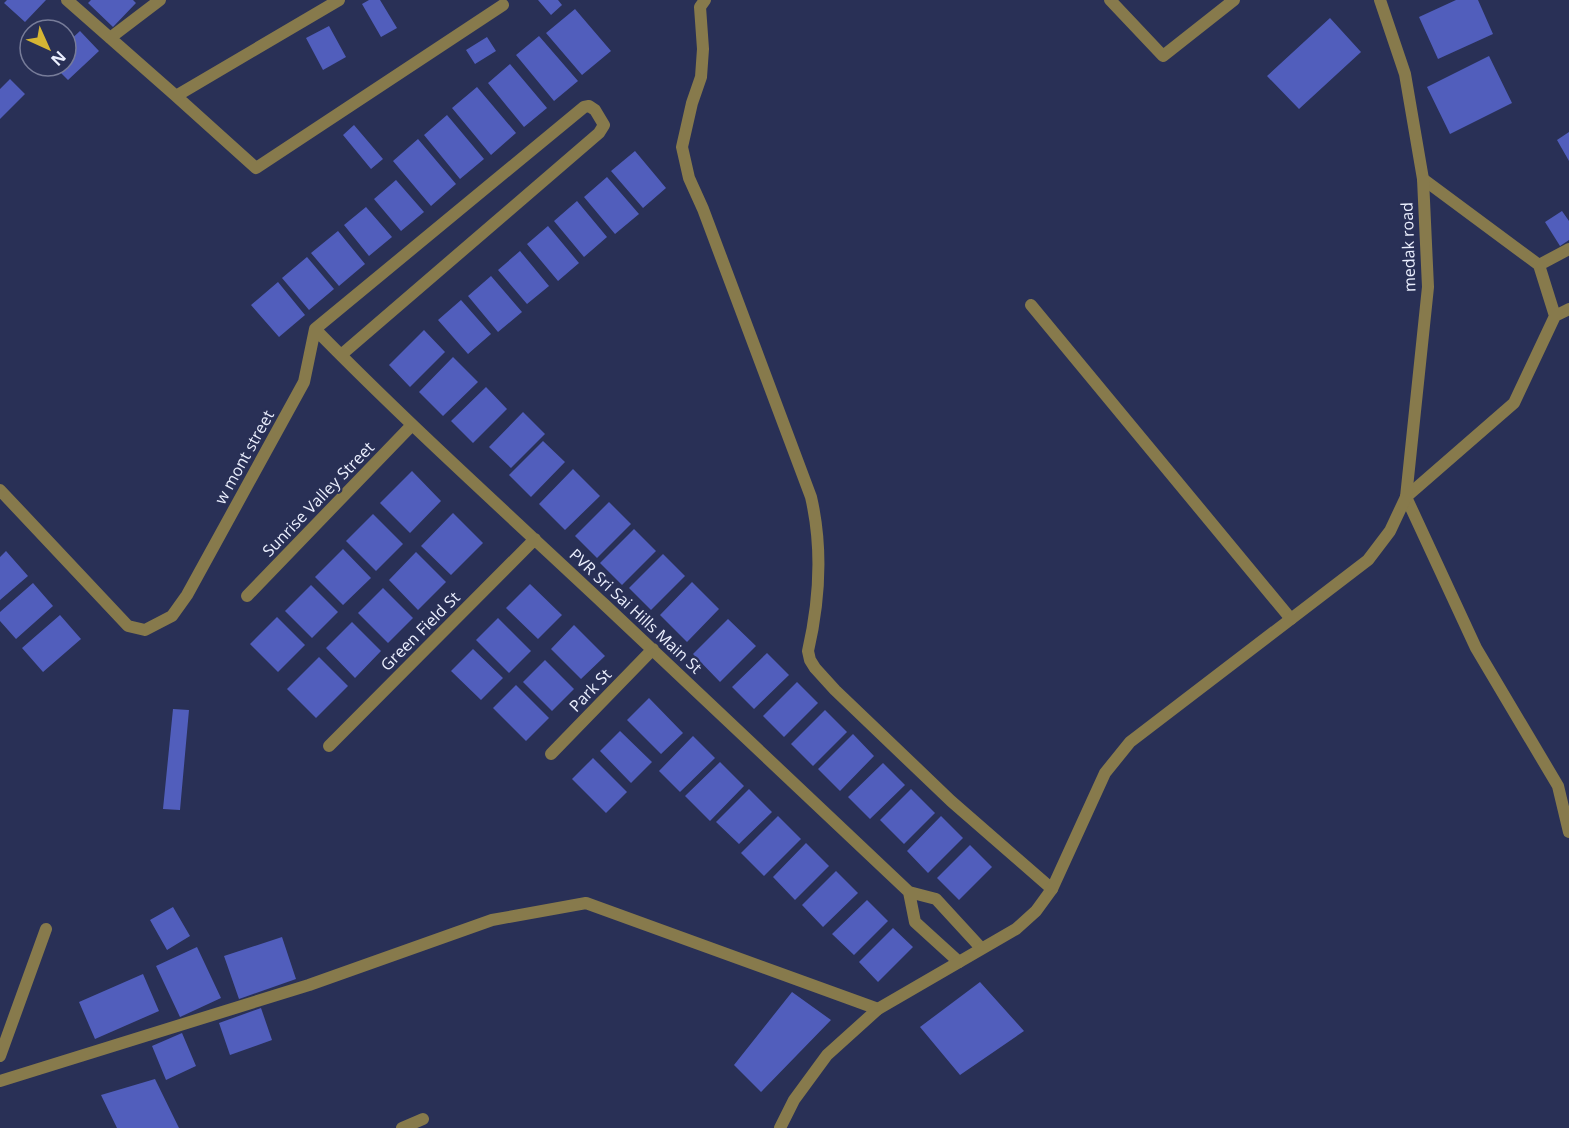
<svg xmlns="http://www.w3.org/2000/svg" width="1569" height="1128" viewBox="0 0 1569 1128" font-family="'Open Sans',sans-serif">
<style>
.building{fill:#515ebc}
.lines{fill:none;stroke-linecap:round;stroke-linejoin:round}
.service{stroke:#877a4c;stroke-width:12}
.minor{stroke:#877a4c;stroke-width:12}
.tertiary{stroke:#877a4c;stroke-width:12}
.labels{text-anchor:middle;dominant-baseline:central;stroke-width:4.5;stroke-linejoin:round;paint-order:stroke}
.street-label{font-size:16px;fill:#ebeffe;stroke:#293056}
</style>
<rect width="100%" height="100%" fill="#293056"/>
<path class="building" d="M7,0H46L25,22L4,3Z
M91,0H133L136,3L113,27L88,3Z
M369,0H380L397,28L381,37L362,4Z
M538,0H558L562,5L551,15Z
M1456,0H1478L1493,34L1438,59L1419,17Z
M575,9L611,51L582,75L546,33Z
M1330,18L1361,52L1299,109L1267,76Z
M329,26L346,57L323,70L306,38Z
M80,31L99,51L68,80L54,66H66V44Z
M539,36L578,81L554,101L516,55Z
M487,37L496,51L475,64L466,50Z
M1489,56L1512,103L1450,134L1427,87Z
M510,64L547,108L524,127L488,83Z
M10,79L25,94L0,119V89Z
M477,87L516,133L491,155L452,108Z
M447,115L484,159L460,179L424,135Z
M354,125L383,159L371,169L343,135Z
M1569,132V161L1557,140Z
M418,139L456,184L431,206L393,161Z
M635,151L666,188L643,208L611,171Z
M607,177L639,214L615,234L584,197Z
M396,180L424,212L401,231L374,199Z
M577,201L607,237L584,257L554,221Z
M366,207L392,237L369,256L344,225Z
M1562,211L1569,221V240L1560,246L1545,222Z
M548,226L579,263L558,281L527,244Z
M338,231L365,264L339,286L311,253Z
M520,251L549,286L527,304L498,270Z
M307,257L334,289L309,310L282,278Z
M491,276L522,312L498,332L468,296Z
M278,282L305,315L279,337L251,305Z
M461,300L491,334L468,354L438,320Z
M424,330L445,352L410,387L389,365Z
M453,357L478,382L443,416L419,392Z
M486,387L507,409L473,443L451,421Z
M523,412L545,434L511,468L489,447Z
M543,441L565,462L531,497L509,475Z
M573,469L600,496L565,530L539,504Z
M412,471L441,501L410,533L380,503Z
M609,502L631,524L597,558L575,536Z
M453,513L483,543L451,575L421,546Z
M373,514L403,544L376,571L346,541Z
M634,529L656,551L622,585L600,563Z
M343,549L371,578L343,605L315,577Z
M6,551L28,576L0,600V557Z
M416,552L446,582L418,610L389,580Z
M663,554L685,576L651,610L629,588Z
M692,582L719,609L687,642L660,615Z
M33,583L53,606L16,639L0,621V612Z
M530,584L562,615L538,639L506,608Z
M311,585L338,612L312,638L285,611Z
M383,588L413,618L388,643L358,613Z
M60,615L81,639L43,672L22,648Z
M277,617L305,645L278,672L250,644Z
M498,618L531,651L509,673L476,640Z
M728,619L756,646L720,682L693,654Z
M352,622L381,651L355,678L326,648Z
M574,625L605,656L581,679L551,649Z
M473,649L503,678L481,700L451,671Z
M767,653L789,675L754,709L732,687Z
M319,657L348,686L316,718L287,689Z
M545,660L574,689L552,711L523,682Z
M797,682L818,703L784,737L763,716Z
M516,685L549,718L526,741L493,708Z
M649,698L683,733L661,754L627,720Z
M173,709L189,710L180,810L163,809Z
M825,710L847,732L813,766L791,744Z
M620,731L652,762L631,783L600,751Z
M853,734L874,756L840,791L818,769Z
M693,736L715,758L680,792L659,771Z
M593,758L627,792L606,813L572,779Z
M720,762L744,786L710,821L685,796Z
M883,763L905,785L870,819L848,797Z
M749,789L772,812L739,844L716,822Z
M911,789L935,813L904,844L880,820Z
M778,816L801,839L764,876L741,853Z
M941,816L963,838L928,873L907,851Z
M806,843L829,866L795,900L773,877Z
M970,845L992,867L959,900L937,878Z
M836,871L858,893L823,927L802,905Z
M867,900L888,921L854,955L832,934Z
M173,907L190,936L167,950L150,920Z
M893,928L913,947L878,982L859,962Z
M282,937L296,979L239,999L224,956Z
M197,947L221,998L180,1017L156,966Z
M143,974L159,1011L95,1039L79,1002Z
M980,982L1024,1031L960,1075L920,1027Z
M792,992L831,1020L761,1092L734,1065Z
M261,1008L272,1040L230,1055L219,1023Z
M182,1033L196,1066L166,1080L152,1046Z
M155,1079L179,1128H117L101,1095Z"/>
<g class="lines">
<path class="service" d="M1031,305L1291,619"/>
<path class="minor" d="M67,0L176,96L339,0
M705,0L700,7L703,49L701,77L692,103L682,147L689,178L703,209L811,497C823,549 820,599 808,651L810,660L815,668L835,690L951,801L1052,889
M1110,0L1163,56L1234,0
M110,38L160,0
M176,96L256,168L503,5
M1423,179L1539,265L1555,316L1514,403L1406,497L1476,648L1558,786L1569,832
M1539,265L1569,249
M1555,316L1569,309
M341,355L599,133L604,125L595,110L589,106L584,107L315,329C409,425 508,514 605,605C707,700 808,796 909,892
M0,490L128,626L145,630L172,616L187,595L304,382L315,329
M247,596L412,425
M329,746L535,539
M551,754L653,649
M959,962L915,922L909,892L936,899L981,948
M0,1056L46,929
M0,1081L309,985L492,920L586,903L878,1009
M402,1128L423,1119"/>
<path class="tertiary" d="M780,1128L794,1100L827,1055L878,1009L1016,929L1036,911L1052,889L1105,773L1130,742L1368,560L1390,531L1406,497L1428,287L1423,179L1405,74L1380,0"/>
</g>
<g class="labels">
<g class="street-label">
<text transform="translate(1408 247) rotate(-92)">medak road</text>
<text transform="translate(244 457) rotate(-61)">w mont street</text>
<text transform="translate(318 499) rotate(-46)">Sunrise Valley Street</text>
<text transform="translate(636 611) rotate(43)">PVR Sri Sai Hills Main St</text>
<text transform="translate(420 631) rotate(-45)">Green Field St</text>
<text transform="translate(590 690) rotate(-46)">Park St</text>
</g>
</g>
<g transform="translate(48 48) rotate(135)"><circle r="28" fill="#293056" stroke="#777c99" stroke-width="1.5"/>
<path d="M0-4.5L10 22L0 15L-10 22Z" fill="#d5b534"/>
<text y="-9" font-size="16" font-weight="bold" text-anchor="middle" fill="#ebeffe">N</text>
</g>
</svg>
